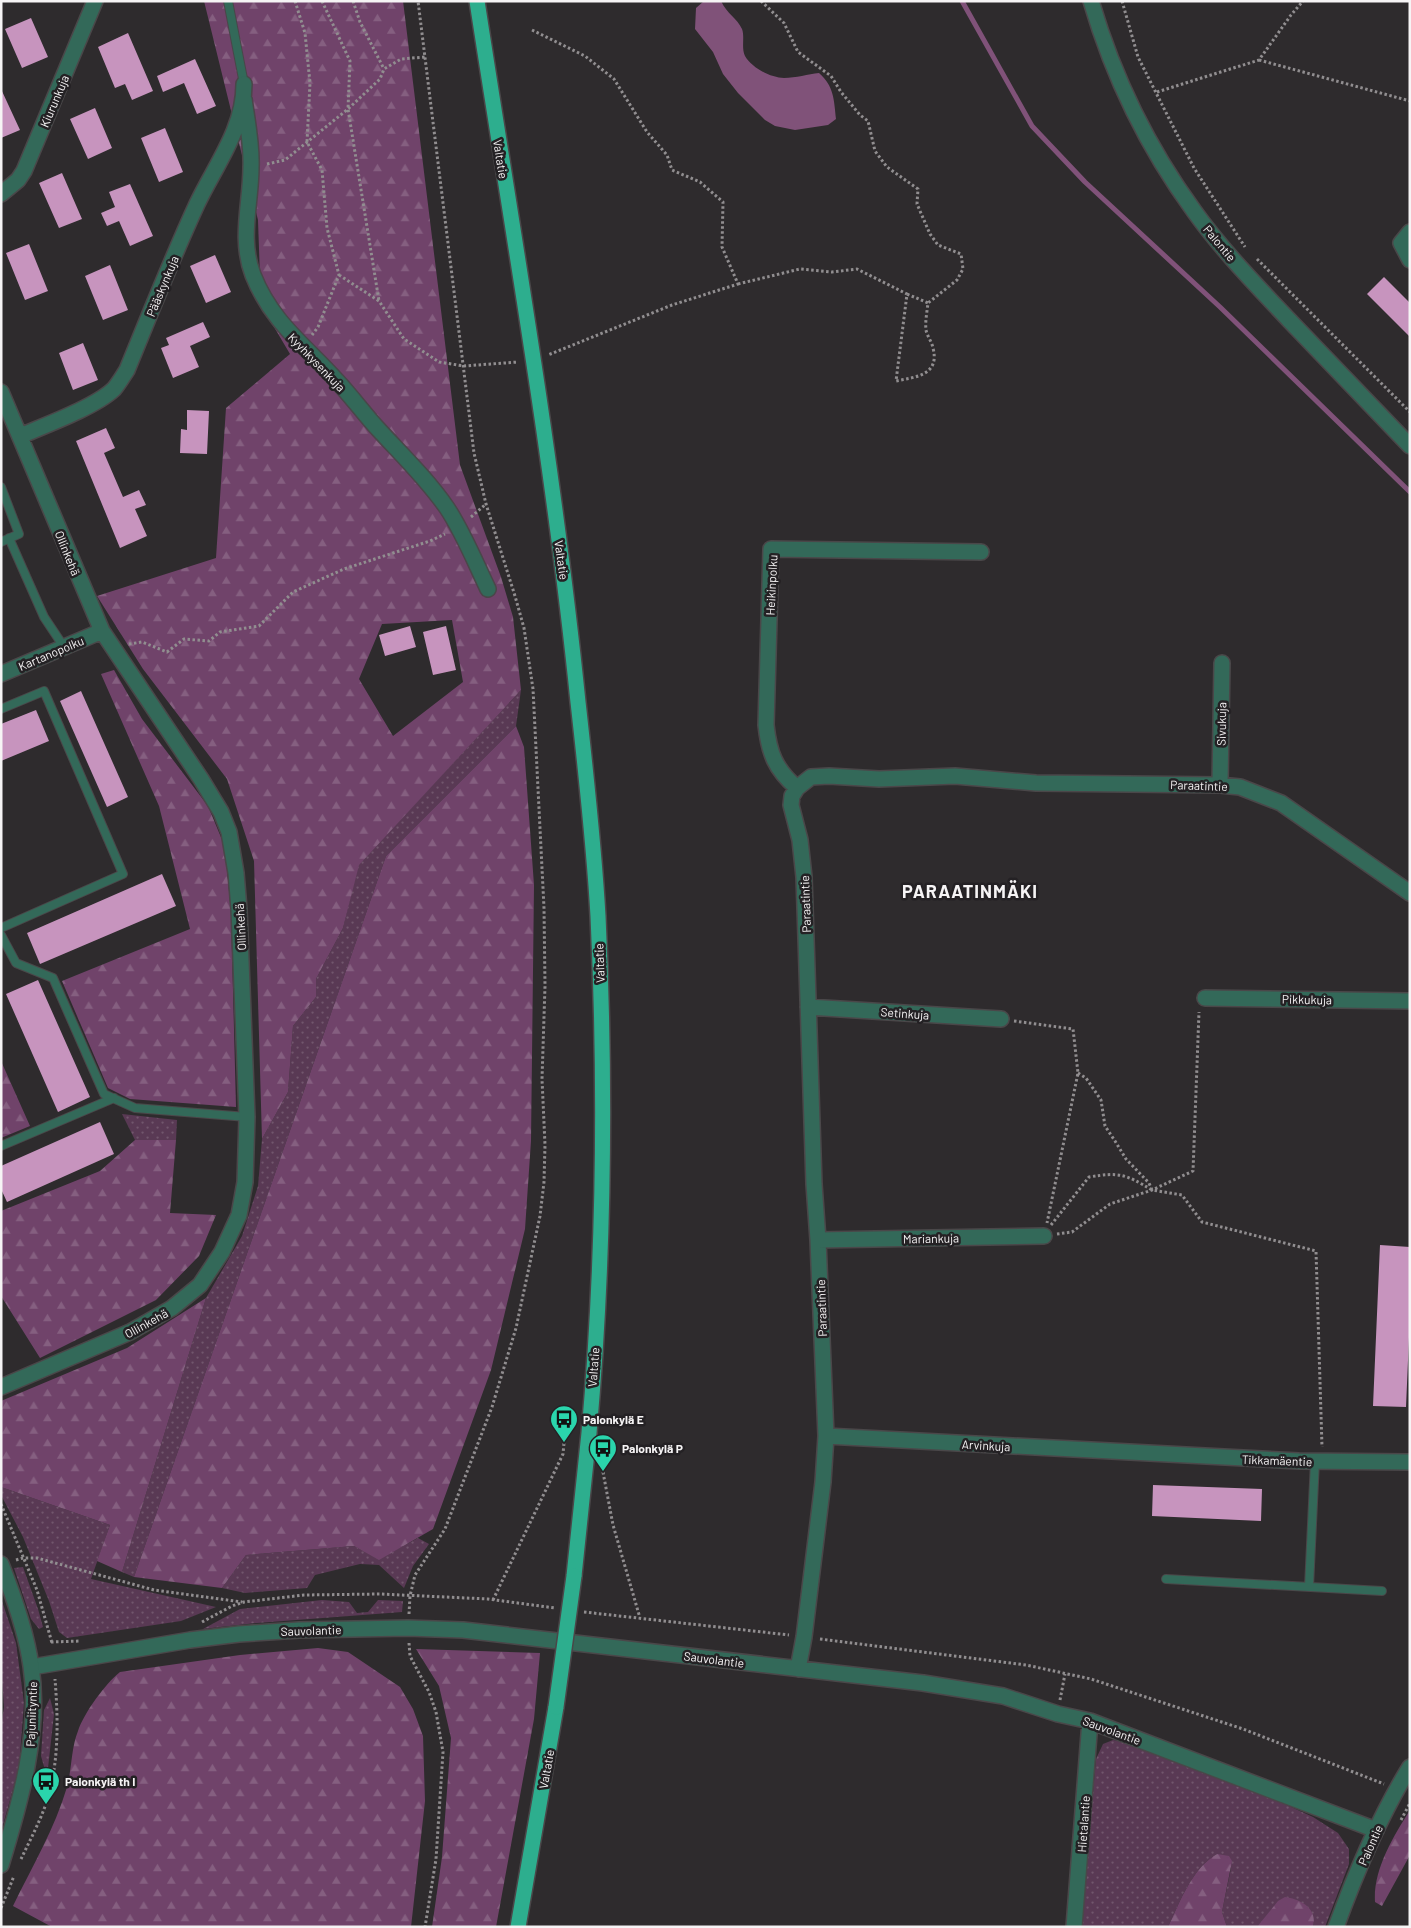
<svg xmlns="http://www.w3.org/2000/svg" width="1411" height="1928" viewBox="0 0 1411 1928" font-family="Barlow,sans-serif">
<style>
.green{fill:url(#green-dots)}
.forest{fill:url(#forest-firs);fill-rule:evenodd}
.water{fill:#805279}
.lines{fill:none;stroke-linecap:round;stroke-linejoin:round}
.stream{stroke:#805279;stroke-width:5}
.building{fill:#c794be}
.service-casing{stroke:#4a4749;stroke-width:10}
.minor-casing{stroke:#4a4749;stroke-width:18}
.tertiary-casing{stroke:#4a4749;stroke-width:18}
.trunk-casing{stroke:#4a4749;stroke-width:18}
.path{stroke:#918e90;stroke-width:3;stroke-dasharray:2.5 2.5;stroke-linecap:butt}
.service{stroke:#336959;stroke-width:8}
.minor{stroke:#336959;stroke-width:15}
.tertiary{stroke:#336959;stroke-width:15}
.trunk{stroke:#2dae8e;stroke-width:15}
.trunk-bridge-casing{stroke:#4a4749;stroke-width:18;stroke-linecap:butt}
.trunk-bridge{stroke:#2dae8e;stroke-width:15}
.labels{text-anchor:middle;dominant-baseline:central;stroke-width:5;stroke-linejoin:round;paint-order:stroke}
.street-label{font-size:12px;fill:#f6f4f5;stroke:#242124}
.poi-label{font-size:12px;font-weight:bold;fill:#f6f4f5;stroke:#242124;text-anchor:start}
.district-label{font-size:18px;font-weight:bold;letter-spacing:1px;fill:#f6f4f5;stroke:#242124}
</style>
<defs>
<pattern id="green-dots" width="8" height="8" patternUnits="userSpaceOnUse" patternTransform="scale(1.25)"><rect width="8" height="8" fill="#593954"/><path d="M2 2h.1M6 6h.1" fill="none" stroke="#71566d" stroke-width="1.8" stroke-linecap="round"/></pattern>
<pattern id="forest-firs" width="22" height="20" patternUnits="userSpaceOnUse" patternTransform="scale(1.25)"><rect width="22" height="20" fill="#70436a"/><path d="M5 1l3.5 6h-7zM16 11l3.5 6h-7z" fill="#855f80"/></pattern>
</defs>
<rect width="100%" height="100%" fill="#2e2b2d"/>
<path class="green" d="M521,690L516,726L386,856L134,1577L122,1572L206,1298L242,1236L258,1186L262,1139L288,1092L293,1026L316,997V979L343,928L358,865Z
M122,1114L177,1120L176,1140H135Z
M1,1487L110,1525L91,1579L216,1607L181,1621L67,1638L59,1632L49,1601L23,1537L1,1495Z
M418,1538L429,1544L413,1566L404,1588L379,1565L360,1564L315,1575L307,1588L245,1593L222,1588L246,1555L354,1546L379,1559Z
M23,1567L38,1609L43,1627L39,1629L31,1619L14,1568Z
M1,1598L16,1643L24,1703L19,1768L1,1832V1727L4,1707L1,1669Z
M322,1600L349,1602L357,1613L368,1612L378,1600L403,1601L402,1612L257,1623L203,1629L240,1609Z
M50,1698L54,1714L47,1777L41,1756L44,1710Z
M1113,1740L1125,1742L1263,1794L1313,1817L1338,1833L1349,1849V1864L1325,1927H1313L1314,1922L1259,1925L1257,1927H1227L1222,1912L1231,1868L1217,1854C1192,1868 1180,1902 1168,1927H1081L1096,1759L1103,1744Z"/>
<path class="forest" d="M204,1H403L460,465L501,577L513,617L521,690L359,865L343,928L316,979V997L293,1026L288,1092L262,1139L254,861L227,779L143,669L97,596L216,558L226,408L290,354L261,305L258,220ZM452,620L463,682L393,736L359,679L382,624Z
M114,670L142,719L208,806L225,847L231,914L236,1107L130,1099L108,1088L62,981L190,929L159,806L101,674Z
M516,726L524,747L534,885L531,1141L525,1229L491,1370L433,1529L379,1560L354,1546L246,1555L222,1588L134,1577L386,856Z
M1,1061L30,1126L1,1138Z
M135,1140H176L170,1213L216,1215L199,1256L156,1300L40,1358L1,1296V1211L100,1171Z
M206,1298L122,1572L97,1561L110,1525L1,1487V1401L127,1348Z
M318,1648L348,1652L400,1687L413,1709L423,1736L425,1801L411,1927H52L13,1906C32,1867 55,1828 67,1787C72,1769 71,1748 78,1731C84,1713 105,1684 120,1672L240,1655Z
M416,1649L540,1653L534,1719L496,1927H432L442,1857L451,1738L439,1686Z
M1410,1810V1855L1382,1906L1375,1902C1373,1870 1393,1837 1410,1810Z
M1217,1854L1229,1856L1232,1861L1222,1912L1227,1927H1168C1180,1902 1192,1868 1217,1854Z
M1285,1897C1300,1899 1318,1908 1313,1927H1257L1278,1901Z"/>
<path class="water" d="M704,1H721C727,14 737,18 742,29C745,37 741,48 745,56C752,68 771,78 784,78C796,78 808,74 819,73C834,86 834,100 836,119L828,125L795,130L775,126L765,120L738,93L723,74L713,52L695,29L696,8Z"/>
<g class="lines">
<path class="stream" d="M962,1L1032,126L1085,182L1220,307L1410,492"/>
</g>
<path class="building" d="M31,18L48,57L22,68L5,29Z
M128,33L153,91L132,100L125,84L115,88L98,47Z
M195,59L216,106L197,114L184,83L163,92L157,76Z
M1,89L20,130L1,138Z
M95,108L112,148L88,159L70,119Z
M165,128L183,172L159,182L141,138Z
M62,173L82,219L59,228L39,183Z
M130,184L153,236L130,246L119,221L107,226L101,213L115,207L109,192Z
M29,244L48,291L25,300L6,253Z
M215,255L231,292L206,303L190,266Z
M110,265L128,310L103,320L85,276Z
M1384,277L1410,303V337L1367,294Z
M203,322L210,337L190,346L199,367L173,378L161,348L169,345L166,338Z
M83,343L98,380L73,390L59,353Z
M187,410L209,411L207,454L180,453L181,429L187,430Z
M106,428L115,448L104,453L123,497L139,490L146,505L135,509L147,536L120,548L76,441Z
M410,626L416,647L385,656L379,635Z
M446,626L456,670L433,675L423,632Z
M81,691L128,797L107,807L60,701Z
M36,710L49,741L1,761V724Z
M162,874L176,906L40,964L27,933Z
M38,980L90,1097L58,1112L6,994Z
M100,1122L114,1154L7,1202L1,1189V1166Z
M1380,1245L1410,1247V1314L1406,1407L1373,1406Z
M1153,1485L1262,1489L1261,1521L1152,1516Z"/>
<g class="lines">
<g class="service-casing">
<path id="service" d="M228,1L244,84
M1,487L19,534L1,542
M9,538L44,617L64,647
M1,709L44,691L123,874L1,928
M1,935L16,963L53,978L104,1094L135,1108L247,1117
M1,1146L114,1098
M1166,1579L1382,1591
M1309,1587L1315,1461"/>
</g>
<g class="minor-casing">
<path id="minor" d="M244,99C247,121 252,144 251,167C251,203 239,239 253,275C272,323 305,345 337,381C352,397 365,415 379,430C402,455 427,479 447,508C463,532 475,562 488,589
M1,194L18,180L24,171L95,1
M1410,232L1401,243L1410,260
M1,392L102,631L201,779L221,812L229,832L236,873L239,909L247,1117L245,1182L239,1215L222,1252L200,1285L172,1308L130,1332L1,1387
M20,436C46,425 95,407 114,389C119,383 123,376 127,370C150,314 172,258 197,204C216,164 244,129 244,84
M1,674L102,631
M1220,785L1222,663
M797,788C775,769 769,753 766,725L771,549L981,552
M1205,998L1410,1001
M808,1007L1001,1019
M818,1240L1044,1236
M826,1436L1299,1461L1410,1462
M32,1667L190,1640L239,1634L299,1630L408,1628L463,1630L923,1683L1003,1696L1058,1714L1090,1721L1376,1830
M798,1669L804,1637L823,1482L826,1436L818,1240L814,1184L804,877L800,840L791,805L792,796L797,788L811,777L829,776L879,779L955,776L1036,783L1220,785L1240,787L1281,803L1410,893
M1074,1927L1090,1721"/>
</g>
<g class="tertiary-casing">
<path id="tertiary" d="M1091,1C1113,76 1148,148 1194,211C1221,249 1257,286 1289,320C1329,362 1370,404 1410,446
M1,1564C14,1597 26,1631 31,1666C41,1731 20,1803 1,1865
M1336,1927C1356,1872 1379,1817 1410,1767"/>
</g>
<g class="trunk-casing">
<path id="trunk" d="M477,1C513,234 554,467 578,702C586,773 594,845 598,916C606,1088 604,1262 589,1433C584,1481 579,1528 574,1576
M518,1927L556,1707"/>
</g>
<path class="path" d="M295,1L305,33L310,83L307,142L322,170L327,228L339,275L318,327L312,335
M322,1L350,61L348,109L379,301
M353,1L360,22L384,69
M761,1L784,23L798,52L831,76L841,92L860,115L868,121L875,151L887,167L918,189L917,204L930,234L938,245L961,254L963,269L957,280L928,303
M1122,1L1138,57L1194,168L1245,247
M532,30L585,56L614,79L647,132L667,155L672,170L700,182L723,202L722,247L738,284L672,305L548,355
M1259,60L1410,101
M1157,92L1259,60L1291,15L1303,1
M267,164L285,160L348,109L380,79L384,69L401,59L425,57
M1257,259L1410,412
M339,275L379,301L404,339L439,362L464,366L518,362
M738,284L800,269L832,272L857,269L907,294L896,381C916,377 940,375 933,348C932,342 927,336 926,330C925,322 927,312 928,303L907,294
M471,517L486,504
M129,644L142,642L167,652L184,639L209,641L220,632L259,626L293,592L344,569L430,541L445,534
M1014,1021L1073,1029L1078,1073L1047,1223
M1078,1073L1086,1078L1101,1100L1105,1126L1115,1141L1126,1159L1149,1183L1152,1190L1182,1195L1202,1222L1316,1251L1322,1447
M1051,1225L1089,1177C1120,1172 1125,1174 1152,1190
M1057,1234L1072,1232L1110,1204L1152,1190L1193,1171L1199,1012
M603,1472L613,1525L640,1618
M1,1504L37,1590L52,1643
M16,1560L23,1558H37L154,1590L242,1602
M493,1600L563,1454L564,1443
M584,1612L789,1635
M409,1614L410,1596L415,1575L445,1529L492,1407L516,1328L540,1216L544,1182L545,1145L542,1079L545,986L544,908L533,689L524,628L515,596L486,504L474,453L418,1
M202,1622L232,1606L244,1602L304,1595L380,1594L488,1599L555,1608
M820,1639L1026,1665L1091,1679L1243,1729L1384,1784
M51,1642L80,1641
M409,1643L410,1656L429,1692L436,1712L443,1752L436,1859L425,1927
M1060,1700L1065,1674
M1401,1820L1410,1803
M21,1859C31,1838 43,1816 49,1794C59,1757 58,1717 55,1679
M1,1908L14,1876"/>
<use href="#service" class="service"/>
<use href="#minor" class="minor"/>
<use href="#tertiary" class="tertiary"/>
<use href="#trunk" class="trunk"/>
<g class="trunk-bridge-casing">
<path id="trunk-bridge" d="M556,1707L574,1576"/>
</g>
<use href="#trunk-bridge" class="trunk-bridge"/>
</g>
<defs>
<g id="bus-pin" transform="scale(1.4375)"><path d="M0 17L-7.5 6A9.5 9.5 0 1 1 7.5 6Z" fill="#2ad5ac" stroke="#242124"/><path d="M-5-6H5V4H4V6H2V4H-2V6H-4V4H-5ZM-3.5-4V0h7V-4ZM-3.5 1.2v1.5H-2V1.2ZM2 1.2v1.5H3.5V1.2Z" fill="#111"/></g>
</defs>
<g fill-rule="evenodd">
<use href="#bus-pin" x="564" y="1419"/>
<use href="#bus-pin" x="603" y="1448"/>
<use href="#bus-pin" x="46" y="1781"/>
</g>
<g class="labels">
<g class="street-label">
<text transform="translate(54 101) rotate(-67)">Kiurunkuja</text>
<text transform="translate(501 159) rotate(81)">Valtatie</text>
<text transform="translate(1220 243) rotate(50)">Palontie</text>
<text transform="translate(162 286) rotate(-67)">Pääskynkuja</text>
<text transform="translate(317 362) rotate(46)">Kyyhkysenkuja</text>
<text transform="translate(68 553) rotate(68)">Ollinkehä</text>
<text transform="translate(562 560) rotate(82)">Valtatie</text>
<text transform="translate(771 585) rotate(-87)">Heikinpolku</text>
<text transform="translate(51 653) rotate(-23)">Kartanopolku</text>
<text transform="translate(1221 724) rotate(-89)">Sivukuja</text>
<text transform="translate(1199 785) rotate(2)">Paraatintie</text>
<text transform="translate(805 904) rotate(-92)">Paraatintie</text>
<text transform="translate(240 927) rotate(-93)">Ollinkehä</text>
<text transform="translate(599 963) rotate(-92)">Valtatie</text>
<text transform="translate(1307 999) rotate(1)">Pikkukuja</text>
<text transform="translate(905 1013) rotate(4)">Setinkuja</text>
<text transform="translate(931 1238) rotate(-1)">Mariankuja</text>
<text transform="translate(821 1308) rotate(-92)">Paraatintie</text>
<text transform="translate(146 1323) rotate(-29)">Ollinkehä</text>
<text transform="translate(593 1367) rotate(-86)">Valtatie</text>
<text transform="translate(986 1445) rotate(3)">Arvinkuja</text>
<text transform="translate(1277 1460) rotate(2)">Tikkamäentie</text>
<text transform="translate(311 1630) rotate(-2)">Sauvolantie</text>
<text transform="translate(714 1659) rotate(7)">Sauvolantie</text>
<text transform="translate(31 1714) rotate(-88)">Pajuniityntie</text>
<text transform="translate(1112 1730) rotate(20)">Sauvolantie</text>
<text transform="translate(546 1769) rotate(-80)">Valtatie</text>
<text transform="translate(1083 1824) rotate(-86)">Hietalantie</text>
<text transform="translate(1370 1845) rotate(-66)">Palontie</text>
</g>
<g class="poi-label">
<text x="583" y="1419">Palonkylä E</text>
<text x="622" y="1448">Palonkylä P</text>
<text x="65" y="1781">Palonkylä th I</text>
</g>
<g class="district-label">
<text x="970" y="891">PARAATINMÄKI</text>
</g>
</g>
<rect width="1411" height="1928" fill="none" stroke="#f6f4f5" stroke-width="5"/>
</svg>
